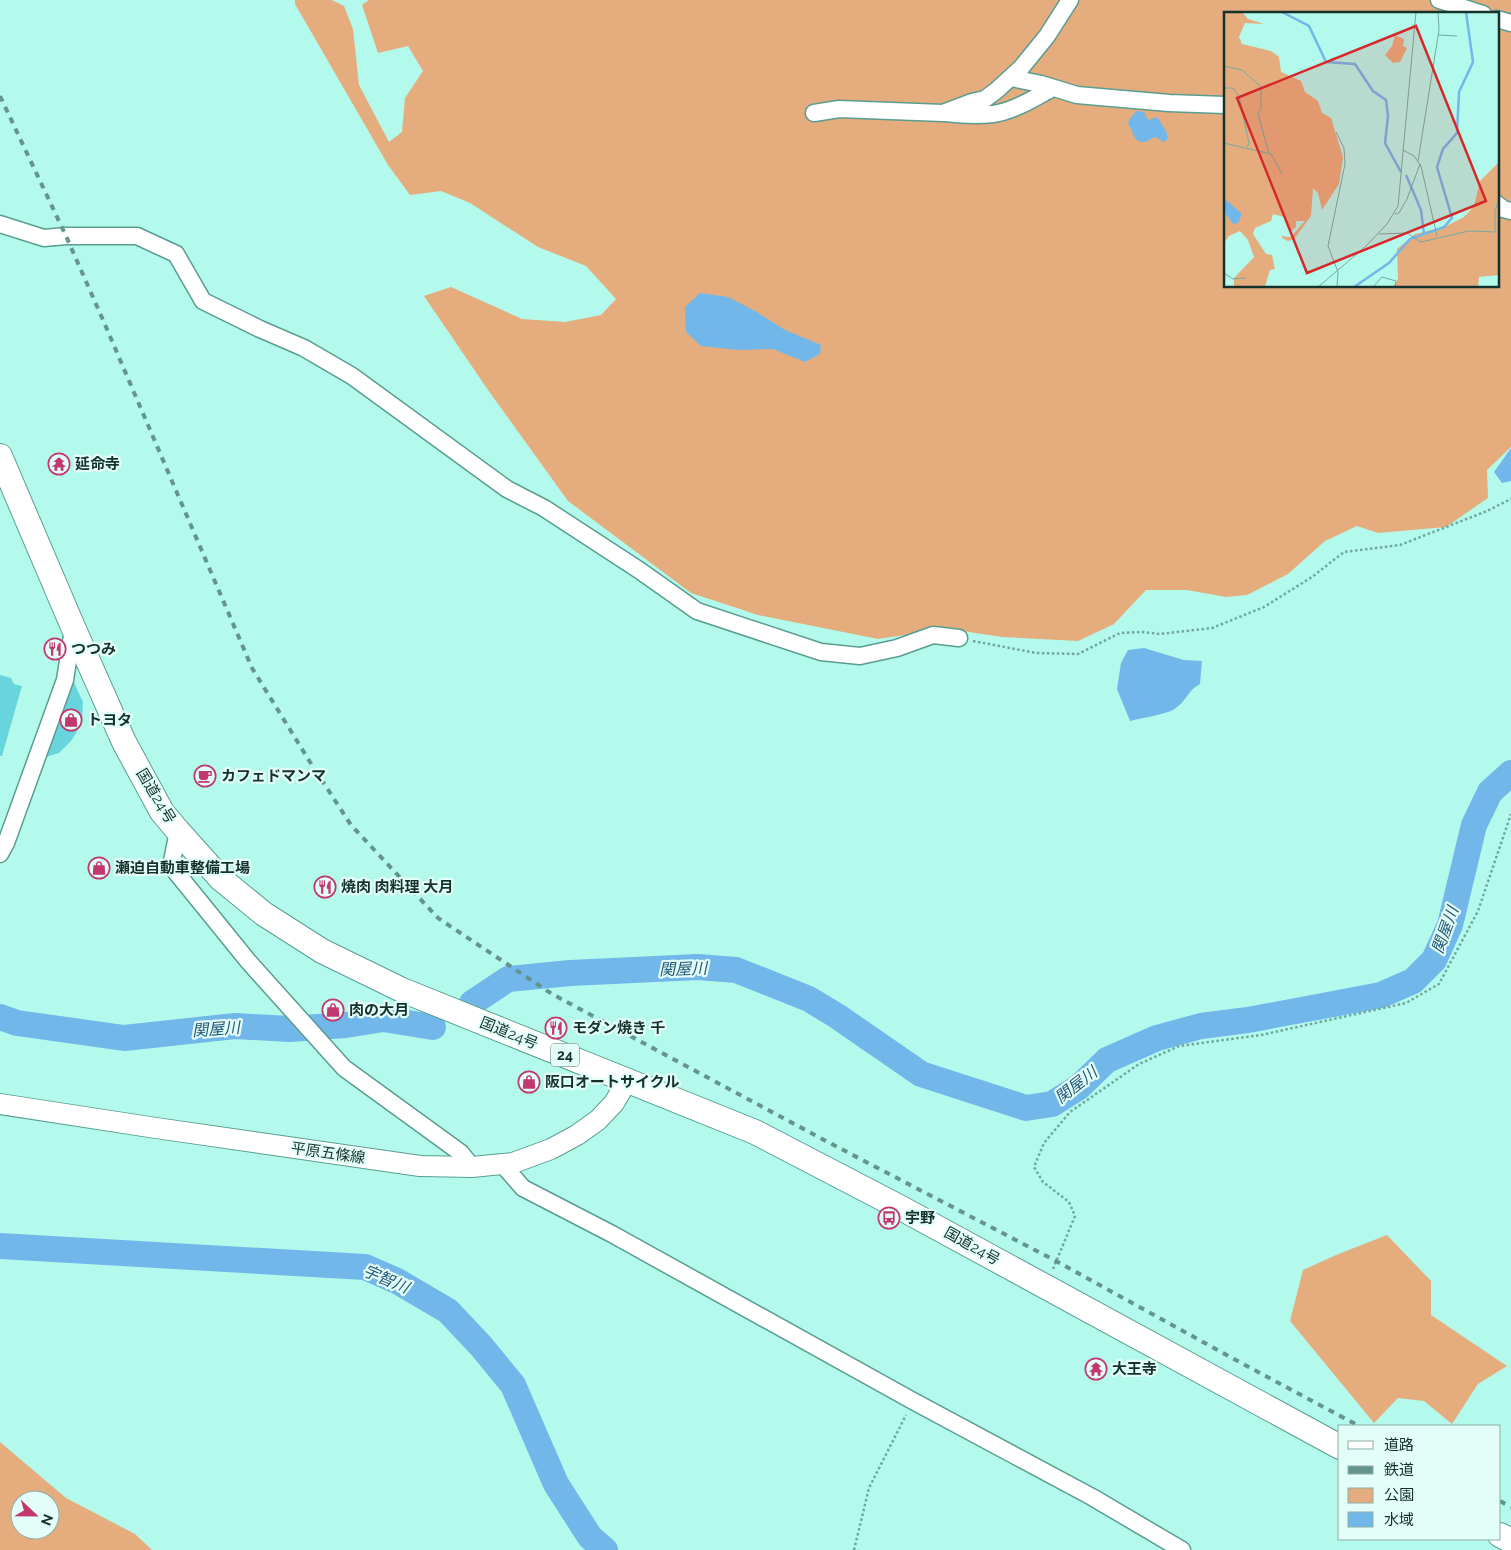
<svg xmlns="http://www.w3.org/2000/svg" width="1511" height="1550" viewBox="0 0 1511 1550" font-family="Raleway,'Noto Sans JP',sans-serif">
<style>
.green{fill:#e5ad7d;fill-rule:evenodd}
.water{fill:#71b7e9}
.lines{fill:none;stroke-linecap:round;stroke-linejoin:round}
.river{stroke:#71b7e9;stroke-width:26}
.building{fill:#68d5dd}
.minor-casing{stroke:#599d91;stroke-width:19}
.major-casing{stroke:#599d91;stroke-width:22}
.highway-casing{stroke:#599d91;stroke-width:26}
.path{stroke:#71a69c;stroke-width:2.5;stroke-dasharray:2.5 2.5;stroke-linecap:butt}
.minor{stroke:#fff;stroke-width:16}
.major{stroke:#fff;stroke-width:20}
.highway{stroke:#fff;stroke-width:24}
.rail{stroke:#64958c;stroke-width:4;stroke-dasharray:6 6;stroke-linecap:butt}
.labels{text-anchor:middle;dominant-baseline:central;stroke-width:4.5;stroke-linejoin:round;paint-order:stroke}
.shield{fill:#e3fef8;stroke:#526e69;stroke-width:1}
.shield-label{font-size:14px;font-weight:bold;fill:#14312c}
.poi-label{font-size:15px;font-weight:bold;fill:#14312c;stroke:#e3fef8;text-anchor:start}
.street-label{font-size:15px;fill:#14312c;stroke:#e3fef8}
.water-label{font-size:16px;font-style:italic;fill:#235679;stroke:#e3fef8}
.inset-river{fill:none;stroke:#71b7e9;stroke-width:2.5}
.inset-road{fill:none;stroke:#74aa9f;stroke-width:1}
.view{fill:#d62828;fill-opacity:0.15;stroke:#d62828;stroke-width:2.5}
.inset-edge{fill:none;stroke:#14312c;stroke-width:2.5}
</style>
<rect width="100%" height="100%" fill="#b4faec"/>
<path class="green" d="M295,0H332L344,6L353,29L359,85L389,142L402,132L405,98L423,71L408,46L378,53L362,5L369,0H1511V447L1487,470L1488,498L1446,527L1378,533L1357,526L1325,541L1288,574L1247,595L1226,597L1187,590H1146L1114,624L1078,641L1002,637L935,627L918,633L878,639L758,615L691,593L568,501L488,390L424,296L451,287L522,319L565,322L601,315L616,299L586,266L538,247L470,203L441,191L410,195L388,165L295,4ZM1225,14H1497V286H1225Z
M1387,1235L1431,1281V1315L1507,1366L1478,1384L1452,1424L1424,1401L1398,1398L1374,1423L1290,1321L1303,1270L1336,1255Z
M0,1442L66,1498L135,1534L152,1550H0ZM20,1500H50V1530H20Z"/>
<path class="water" d="M1136,111L1144,112L1148,120L1157,117L1166,131L1168,138L1166,141L1163,142L1156,137C1151,138 1149,141 1144,142C1133,143 1134,131 1128,124L1129,120Z
M700,293L728,297L755,311L785,330L821,345L820,354L805,362L773,349L738,350L701,346L686,332L685,307Z
M1511,448V481L1502,483L1494,472Z
M1144,648L1184,660L1202,661L1200,684C1188,690 1188,699 1176,708C1169,714 1141,718 1130,721L1117,689L1121,663L1128,650Z"/>
<g class="lines">
<path class="river" d="M472,1003L508,979L570,973L698,967L736,970L809,999L837,1016L921,1074L1026,1108L1052,1104L1079,1087L1107,1060L1157,1038L1201,1026L1248,1020L1381,995L1413,981L1434,960L1450,925L1474,825L1490,792L1511,773
M0,1017L17,1023L124,1038L235,1026L290,1029L346,1025L383,1019L433,1027
M0,1246L365,1267L397,1281L448,1311L481,1346L513,1385L556,1484L590,1537L605,1550"/>
</g>
<path class="building" d="M0,675L11,678L14,684L22,686L2,756H0Z
M72,678L83,702L82,723L71,741L59,753L46,757Z"/>
<g class="lines">
<g class="minor-casing">
<path id="minor" d="M1439,0L1483,14
M1497,19L1511,23
M1011,78L1041,84L1077,95L1169,103L1225,105
M814,113L839,109L943,113L972,102L985,99L997,90L1021,68L1047,36L1070,0
M946,113C961,115 977,116 993,114C1014,111 1034,98 1053,88
M1497,204L1503,209L1511,211
M0,224L44,238L66,236H137L176,254L203,301L260,329L304,348L352,376L507,489L544,508L639,570L697,611L821,652L860,656L897,648L933,635L959,638
M178,831L171,866L248,961L344,1068L461,1153L472,1167
M0,854L6,843L65,680L73,629
M502,1164L523,1188L612,1234L913,1401L1092,1497L1182,1550"/>
</g>
<g class="major-casing">
<path id="major" d="M0,1104L156,1128L420,1166L472,1167L513,1163L551,1149L577,1135L598,1120L614,1103L627,1081"/>
</g>
<g class="highway-casing">
<path id="highway" d="M0,456L73,627L124,742L162,812L178,831L221,879L264,914L322,951L402,990L755,1132L901,1208L1340,1447
M1500,1535L1511,1541"/>
</g>
<path class="path" d="M973,641L1036,653L1078,654L1120,633L1142,632L1160,634L1212,628L1264,607L1312,577L1344,552L1400,545L1487,511L1511,499
M1053,1269L1075,1216L1069,1202L1043,1182L1034,1167L1044,1143L1070,1112L1139,1064L1179,1046L1261,1035L1406,1003L1439,984L1478,911L1511,814
M854,1550L869,1488L906,1415"/>
<use href="#minor" class="minor"/>
<use href="#major" class="major"/>
<use href="#highway" class="highway"/>
<path class="rail" d="M0,96L66,236L103,320L252,668L310,762L351,825L438,918L552,994L826,1141L1056,1261L1232,1358L1359,1426
M1500,1501L1511,1507"/>
</g>
<defs>
<g id="temple-ring" transform="scale(1.125)"><circle r="9.5" fill="#e3fef8" stroke="#c2376d" stroke-width="1.5"/><path d="M0-6L5-2H3V0L6.5 2.5H4V6H1.5V3h-3V6H-4V2.5H-6.5L-3 0V-2H-5Z" fill="#c2376d"/></g>
<g id="restaurant-ring" transform="scale(1.125)"><circle r="9.5" fill="#e3fef8" stroke="#c2376d" stroke-width="1.5"/><path d="M-5-6h1v4h1v-4h1v4h1v-4h1v5L-1.5 .5V6h-2V.5L-5-1ZM5-6V6H3V1.5H1.5Q1.5-4 5-6Z" fill="#c2376d"/></g>
<g id="shop-ring" transform="scale(1.125)"><circle r="9.5" fill="#e3fef8" stroke="#c2376d" stroke-width="1.5"/><path d="M-5-2.5h2.3a2.7 3.5 0 0 1 5.4 0H5L5.5 6h-11ZM-1.5-2.5h3a1.5 2.3 0 0 0-3 0Z" fill="#c2376d"/></g>
<g id="cafe-ring" transform="scale(1.125)"><circle r="9.5" fill="#e3fef8" stroke="#c2376d" stroke-width="1.5"/><path d="M-5.5-4.5H6V0H3Q3 3.5 0 3.5H-2.5Q-5.5 3.5-5.5 0ZM3-3.2v2h1.7v-2ZM-6 4.5H4V6H-6Z" fill="#c2376d"/></g>
<g id="bus-ring" transform="scale(1.125)"><circle r="9.5" fill="#e3fef8" stroke="#c2376d" stroke-width="1.5"/><path d="M-5-6H5V4H4V6H2V4H-2V6H-4V4H-5ZM-3.5-4V0h7V-4ZM-3.5 1.2v1.5H-2V1.2ZM2 1.2v1.5H3.5V1.2Z" fill="#c2376d"/></g>
</defs>
<g fill-rule="evenodd">
<use href="#temple-ring" x="59" y="464"/>
<use href="#restaurant-ring" x="55" y="649"/>
<use href="#shop-ring" x="71" y="720"/>
<use href="#cafe-ring" x="205" y="776"/>
<use href="#shop-ring" x="99" y="868"/>
<use href="#restaurant-ring" x="325" y="887"/>
<use href="#shop-ring" x="333" y="1010"/>
<use href="#restaurant-ring" x="556" y="1028"/>
<use href="#shop-ring" x="529" y="1082"/>
<use href="#bus-ring" x="889" y="1218"/>
<use href="#temple-ring" x="1096" y="1369"/>
</g>
<g class="labels">
<rect class="shield" x="551" y="1043.5" width="28" height="23" rx="4"/>
<g class="shield-label">
<text x="565" y="1055">24</text>
</g>
<g class="poi-label">
<text x="75" y="464">延命寺</text>
<text x="71" y="649">つつみ</text>
<text x="87" y="720">トヨタ</text>
<text x="221" y="776">カフェドマンマ</text>
<text x="115" y="868">瀬迫自動車整備工場</text>
<text x="341" y="887">焼肉 肉料理 大月</text>
<text x="349" y="1010">肉の大月</text>
<text x="572" y="1028">モダン焼き 千</text>
<text x="545" y="1082">阪口オートサイクル</text>
<text x="905" y="1218">宇野</text>
<text x="1112" y="1369">大王寺</text>
</g>
<g class="street-label">
<text transform="translate(156 796) rotate(59)">国道24号</text>
<text transform="translate(509 1033) rotate(22)">国道24号</text>
<text transform="translate(328 1153) rotate(8)">平原五條線</text>
<text transform="translate(972 1246) rotate(29)">国道24号</text>
</g>
<g class="water-label">
<text transform="translate(1445 930) rotate(-70)">関屋川</text>
<text transform="translate(683 969) rotate(-2)">関屋川</text>
<text transform="translate(216 1029) rotate(-4)">関屋川</text>
<text transform="translate(1076 1085) rotate(-38)">関屋川</text>
<text transform="translate(386 1279) rotate(23)">宇智川</text>
</g>
</g>
<g transform="translate(1224 12)">
<rect width="275" height="275" fill="#b4faec"/>
<path d="M0,0H18L24,7L40,12L21,11L15,25L18,32L47,39L55,45L57,60L77,69L81,80L94,89L98,101L107,106L119,145L115,172L98,198L94,181L89,176L87,204L70,227L64,229L58,226V224L67,225L81,209H72V215L67,219L60,205L49,202L47,209L31,216L29,222L42,242L48,243L51,257L46,258L41,275H10V266L30,245L24,228L16,219L5,224L0,231ZM171,23L180,27L179,34L183,36L176,50L169,51L161,43L168,34ZM275,150V263L255,265L254,275H169L174,267L173,237L191,222L220,215L240,205L250,194L256,169Z" fill="#e5ad7d"/>
<path d="M0,186L18,202L14,211L9,212L0,200Z" fill="#71b7e9"/>
<path class="inset-river" d="M58,0L85,14L102,50L131,52L149,79L162,88L164,104L161,131L177,160M182,163L197,198L200,222M130,275L165,251L186,227L220,215L228,206L213,155L219,137L233,121L235,80L249,50L242,0"/>
<path class="inset-road" d="M214,23L233,24M0,54L18,58L37,75V97L34,102L45,141M0,76H9L15,84L25,131L23,135M112,120L120,136L121,152L104,234L114,260L113,275M0,131L47,142L58,162M179,138L190,144L197,154L213,224M194,149L215,18L214,0M171,202L175,201L183,187L196,152M155,222L183,221L197,230L245,219L271,220V200L275,186M0,261L9,267L22,266M94,275L141,235L163,212L174,194L192,0M149,275L158,265L172,269L171,275"/>
<path class="view" d="M192,14L262,189L83,261L13,86Z"/>
<rect width="275" height="275" class="inset-edge"/>
</g>
<rect x="1338" y="1425" width="162" height="115" fill="#e3fef8" stroke="#90aca6"/>
<rect x="1348" y="1441" width="25" height="8" fill="#ffffff" stroke="#90aca6"/>
<text x="1384" y="1450" font-size="15" fill="#14312c">道路</text>
<rect x="1348" y="1466" width="25" height="8" fill="#64958c" stroke="#90aca6"/>
<text x="1384" y="1475" font-size="15" fill="#14312c">鉄道</text>
<rect x="1348" y="1488" width="25" height="15" fill="#e5ad7d" stroke="#90aca6"/>
<text x="1384" y="1500" font-size="15" fill="#14312c">公園</text>
<rect x="1348" y="1512" width="25" height="15" fill="#71b7e9" stroke="#90aca6"/>
<text x="1384" y="1525" font-size="15" fill="#14312c">水域</text>
<g transform="translate(35 1515) rotate(112)"><circle r="24" fill="#e3fef8" stroke="#90aca6"/>
<path d="M0-4L9 19L0 12L-9 19Z" fill="#c2376d"/>
<text y="-8" font-size="14" font-weight="bold" text-anchor="middle" fill="#14312c">N</text>
</g>
</svg>
